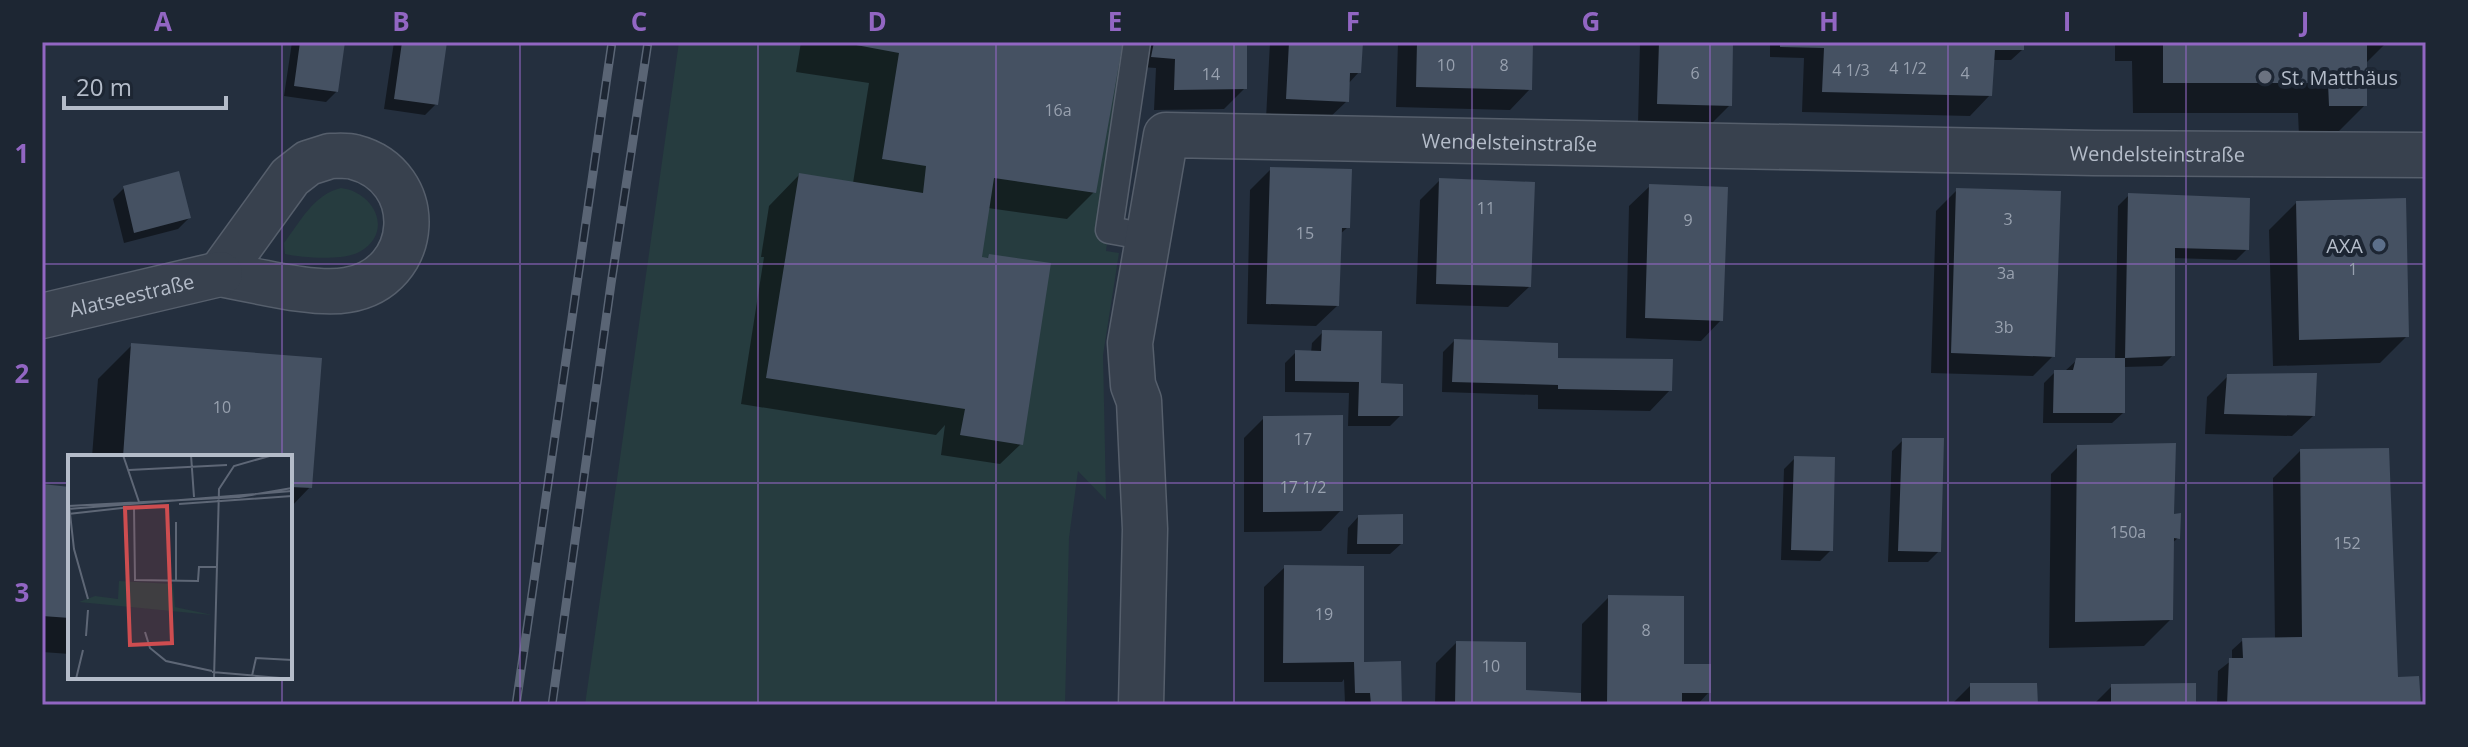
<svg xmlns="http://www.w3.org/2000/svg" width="2468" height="747" viewBox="0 0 2468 747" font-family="'Open Sans',sans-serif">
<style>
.green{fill:#263c3f}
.shadow{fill:#0007}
.building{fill:#455162}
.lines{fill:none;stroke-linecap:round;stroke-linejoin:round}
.service-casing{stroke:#565f6c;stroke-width:29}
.minor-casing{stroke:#565f6c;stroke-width:47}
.service{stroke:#38414e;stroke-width:26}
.minor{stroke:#38414e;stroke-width:44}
.rail-casing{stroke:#5a6575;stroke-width:9}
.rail{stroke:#1d2633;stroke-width:6;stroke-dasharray:18;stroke-linecap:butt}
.grid{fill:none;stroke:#9266c3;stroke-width:2;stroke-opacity:0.55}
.worship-dot{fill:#6b7280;stroke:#1d2633;stroke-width:3}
.service-dot{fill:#5c6f8a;stroke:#1d2633;stroke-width:3}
.labels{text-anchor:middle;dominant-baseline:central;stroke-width:8;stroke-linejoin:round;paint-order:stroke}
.number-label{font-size:16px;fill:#98a1af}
.poi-label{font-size:20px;fill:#b4bcc9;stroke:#1d2633;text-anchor:start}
.street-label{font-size:20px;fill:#b4bcc9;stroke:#1d2633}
.inset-road{fill:none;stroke:#5e6776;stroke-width:2}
.view{fill:#ce4d50;fill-opacity:0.15;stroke:#ce4d50;stroke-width:4}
.inset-edge{fill:none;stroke:#b4bcc9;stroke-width:4}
.neatline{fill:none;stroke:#9266c3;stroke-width:3}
.grid-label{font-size:26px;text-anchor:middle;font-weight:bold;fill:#9266c3}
</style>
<rect width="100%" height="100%" fill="#242f3e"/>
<path class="green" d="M679,42H1133L1106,251L1119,253L1103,355L1106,500L1078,471L1069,538L1065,705H585Z
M341,188C374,192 394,231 361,251C346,261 303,258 285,254L284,243C300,222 314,194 341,188Z"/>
<path class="shadow" d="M292,42H343L337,91L326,102L284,96Z
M394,42H445L436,104L425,115L384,109Z
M801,42H1121L1094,192L1067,219L988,208L979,258L986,259L990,256L1021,444L1000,464L941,455L945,425L936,435L741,404L764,257H761L769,206L799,175L853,183L869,83L796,72Z
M1146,42H1245V88L1224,109L1154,110L1156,68L1141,67Z
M1270,42H1361L1359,72L1347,85V101L1326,121L1266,119Z
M1398,42H1531L1530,89L1510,110L1396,107Z
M1640,42H1731L1730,105L1709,126L1638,124Z
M1770,42H2022V50L2011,60H1991L1990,95L1970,116L1802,112L1804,58L1770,57Z
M2115,42H2387L2365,64V105L2334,136H2299L2298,113H2133L2132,61H2115Z
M1271,169L1348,227L1339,235L1337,306L1316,326L1247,324L1250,190Z
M1440,180L1529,287L1508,307L1416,304L1420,200Z
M1650,186L1721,320L1701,341L1626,338L1629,206Z
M124,188L189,218L178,229L124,243L113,199Z
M1957,190L2053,356L2033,376L1931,373L1936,211Z
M2129,195L2247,249L2236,260L2173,258V355L2162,366L2123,367V413L2112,423H2043L2044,383L2055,372L2065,371L2077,360H2115L2118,206Z
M2296,203L2407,336L2380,363L2273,366L2269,230Z
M1323,332L1379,385L1401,415L1390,426H1348L1349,393L1285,392V363L1296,352L1311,353L1312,343Z
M1454,341L1670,390L1650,411L1538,409V395L1442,392L1443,352Z
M132,345L320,359L310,487L290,508V457H92L98,379Z
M2228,376L2313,416L2292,436L2205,434L2207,397Z
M1264,418L1341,510L1321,531L1244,532V438Z
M1903,440L1939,551L1928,562H1888L1892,451Z
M2078,447L2172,516L2178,538L2172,543L2171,619L2144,646L2049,648L2051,474Z
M2300,451L2392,680L2418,705H2217L2218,671L2232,660V650L2243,640L2275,639L2273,478Z
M1795,458L1831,550L1820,561L1781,560L1784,469Z
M42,486L70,489V654L42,652Z
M1358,517L1401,544L1390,554H1347L1348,528Z
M1285,567L1362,661L1399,705L1345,703L1344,679L1342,682H1264V587Z
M1609,597L1709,692L1697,705H1435L1436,663L1456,643L1524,692L1581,695L1582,624Z
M1971,685L2036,705H1951Z
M2112,686L2194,705H2093Z"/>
<path class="building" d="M300,42H345L338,92L294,86Z
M402,42H447L438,105L394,99Z
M840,42H1123L1096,193L994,178L982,257L988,258L989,254L1051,263L1023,445L960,435L965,409L766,378L799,173L923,193L926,166L882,159L899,53Z
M1154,42H1247V89L1174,90L1175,59L1151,57Z
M1289,42H1363L1361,73H1350L1349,102L1286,99Z
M1417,42H1533L1532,90L1416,87Z
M1659,42H1733L1732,106L1657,104Z
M1780,42H2024V50H1995L1992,96L1822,92L1824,48L1780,47Z
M2163,42H2367V106H2329L2328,83H2163Z
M1270,167L1352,169L1350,228H1342L1339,306L1266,304Z
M179,171L191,218L134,233L123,186Z
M1439,178L1535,182L1531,287L1436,284Z
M1649,184L1728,187L1723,321L1645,318Z
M1956,188L2061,191L2055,357L1951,353Z
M2128,193L2250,198L2249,250L2175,248V356L2125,358Z
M2406,198L2409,337L2299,340L2296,201Z
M1322,330L1382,331L1381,383L1403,384V416H1358L1359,382L1295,381V350L1321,351Z
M1454,339L1558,343V358L1673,359L1672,391L1558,389V385L1452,382Z
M131,343L322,358L312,488L290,487V457H123Z
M2076,358H2125V413H2053L2054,370H2073Z
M2317,373L2315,416L2224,414L2227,374Z
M1343,415V511L1263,512V416Z
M1902,438H1944L1941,552L1898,551Z
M2176,443L2174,514L2181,513L2180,539L2174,538L2173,620L2075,622L2077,445Z
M2389,448L2398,677L2419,676L2421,705H2227L2229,658H2243L2242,638L2302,637L2300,449Z
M1794,456L1835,457L1833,551L1791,550Z
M42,484L70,487V618L42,616Z
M1403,514V544H1357L1358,515Z
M1284,565L1364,566V662L1401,661L1402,705H1371L1370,693H1355L1354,662L1283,663Z
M1608,595L1684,596V664H1711V693H1682V705H1607Z
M1456,641L1526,642V690L1581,693V705H1455Z
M1970,683H2037L2038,705H1970Z
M2196,683V705H2111V684Z"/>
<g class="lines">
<g class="service-casing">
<path id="service" d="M1137,42L1109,230L1148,237"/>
</g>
<g class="minor-casing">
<g id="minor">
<path d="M330,156C338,156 347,155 354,157C428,176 422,278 347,290C314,296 255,280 220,274L290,177L308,163Z"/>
<path id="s1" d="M42,316L220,274"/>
<path id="s2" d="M1141,705L1145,529L1139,401L1133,385L1130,343L1166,135L2094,153L2426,155"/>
</g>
</g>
<use href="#service" class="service"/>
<use href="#minor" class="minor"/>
<g class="rail-casing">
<path id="rail" d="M516,705L612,42
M552,705L611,284L648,42"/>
</g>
<use href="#rail" class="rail"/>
</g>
<path class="grid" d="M282,42V457M520,42V705M758,42V705M996,42V705M1234,42V705M1472,42V705M1710,42V705M1948,42V705M2186,42V705M42,264H2426M42,483H70M290,483H2426M282,677V705"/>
<circle class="worship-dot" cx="2265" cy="77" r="8"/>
<circle class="service-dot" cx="2379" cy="245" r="8"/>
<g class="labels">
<g class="number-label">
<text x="1446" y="65">10</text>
<text x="1504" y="65">8</text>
<text x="1908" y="68">4 1/2</text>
<text x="1851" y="70">4 1/3</text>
<text x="1695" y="73">6</text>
<text x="1965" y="73">4</text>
<text x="1211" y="74">14</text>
<text x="1058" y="110">16a</text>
<text x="1486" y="208">11</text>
<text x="2008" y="219">3</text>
<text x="1688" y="220">9</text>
<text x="1305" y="233">15</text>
<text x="2353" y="269">1</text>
<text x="2006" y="273">3a</text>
<text x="2004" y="327">3b</text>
<text x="222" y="407">10</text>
<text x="1303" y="439">17</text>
<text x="1303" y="487">17 1/2</text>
<text x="2128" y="532">150a</text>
<text x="2347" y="543">152</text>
<text x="1324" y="614">19</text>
<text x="1646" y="630">8</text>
<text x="1491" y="666">10</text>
</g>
<g class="poi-label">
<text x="2281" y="77">St. Matthäus</text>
<text x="2363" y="245" text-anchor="end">AXA</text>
</g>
<g class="street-label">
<text stroke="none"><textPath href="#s2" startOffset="918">Wendelsteinstraße</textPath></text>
<text stroke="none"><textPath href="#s2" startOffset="1566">Wendelsteinstraße</textPath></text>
<text stroke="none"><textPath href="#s1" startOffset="92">Alatseestraße</textPath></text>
</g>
</g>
<g transform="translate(68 455)">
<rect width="224" height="224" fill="#242f3e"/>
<path d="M51,126L105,129L107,152L144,160L11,147L27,141L50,144Z" fill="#263c3f"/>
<path class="inset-road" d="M55,0L71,47M123,0L126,42M61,15L159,10M0,41L6,94L20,144M111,49L224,41M0,51L171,42L224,33M66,52L67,125L130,126L131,112H149M0,54L224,36M0,59L63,52M108,125V67M77,177L82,193L98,206L144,216M18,181L20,155M144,217L224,224M184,221L188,203L224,205M8,224L15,195M146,224L151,34L166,11L205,0"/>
<path class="view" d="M99,51L104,188L62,190L57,53Z"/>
<rect width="224" height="224" class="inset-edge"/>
</g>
<rect width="2468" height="747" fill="none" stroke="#1d2633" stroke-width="88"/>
<path d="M64 96v12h162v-12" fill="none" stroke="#b4bcc9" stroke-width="4"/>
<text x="76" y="96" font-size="24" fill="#b4bcc9" stroke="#1d2633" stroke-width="6" paint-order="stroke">20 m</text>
<rect x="44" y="44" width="2380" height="659" class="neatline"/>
<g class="grid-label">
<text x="163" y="31">A</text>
<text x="401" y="31">B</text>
<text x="639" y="31">C</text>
<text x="877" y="31">D</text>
<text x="1115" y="31">E</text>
<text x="1353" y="31">F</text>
<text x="1591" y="31">G</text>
<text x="1829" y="31">H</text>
<text x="2067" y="31">I</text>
<text x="2305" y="31">J</text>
<text x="22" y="163">1</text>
<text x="22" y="383">2</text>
<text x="22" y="602">3</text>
</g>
</svg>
